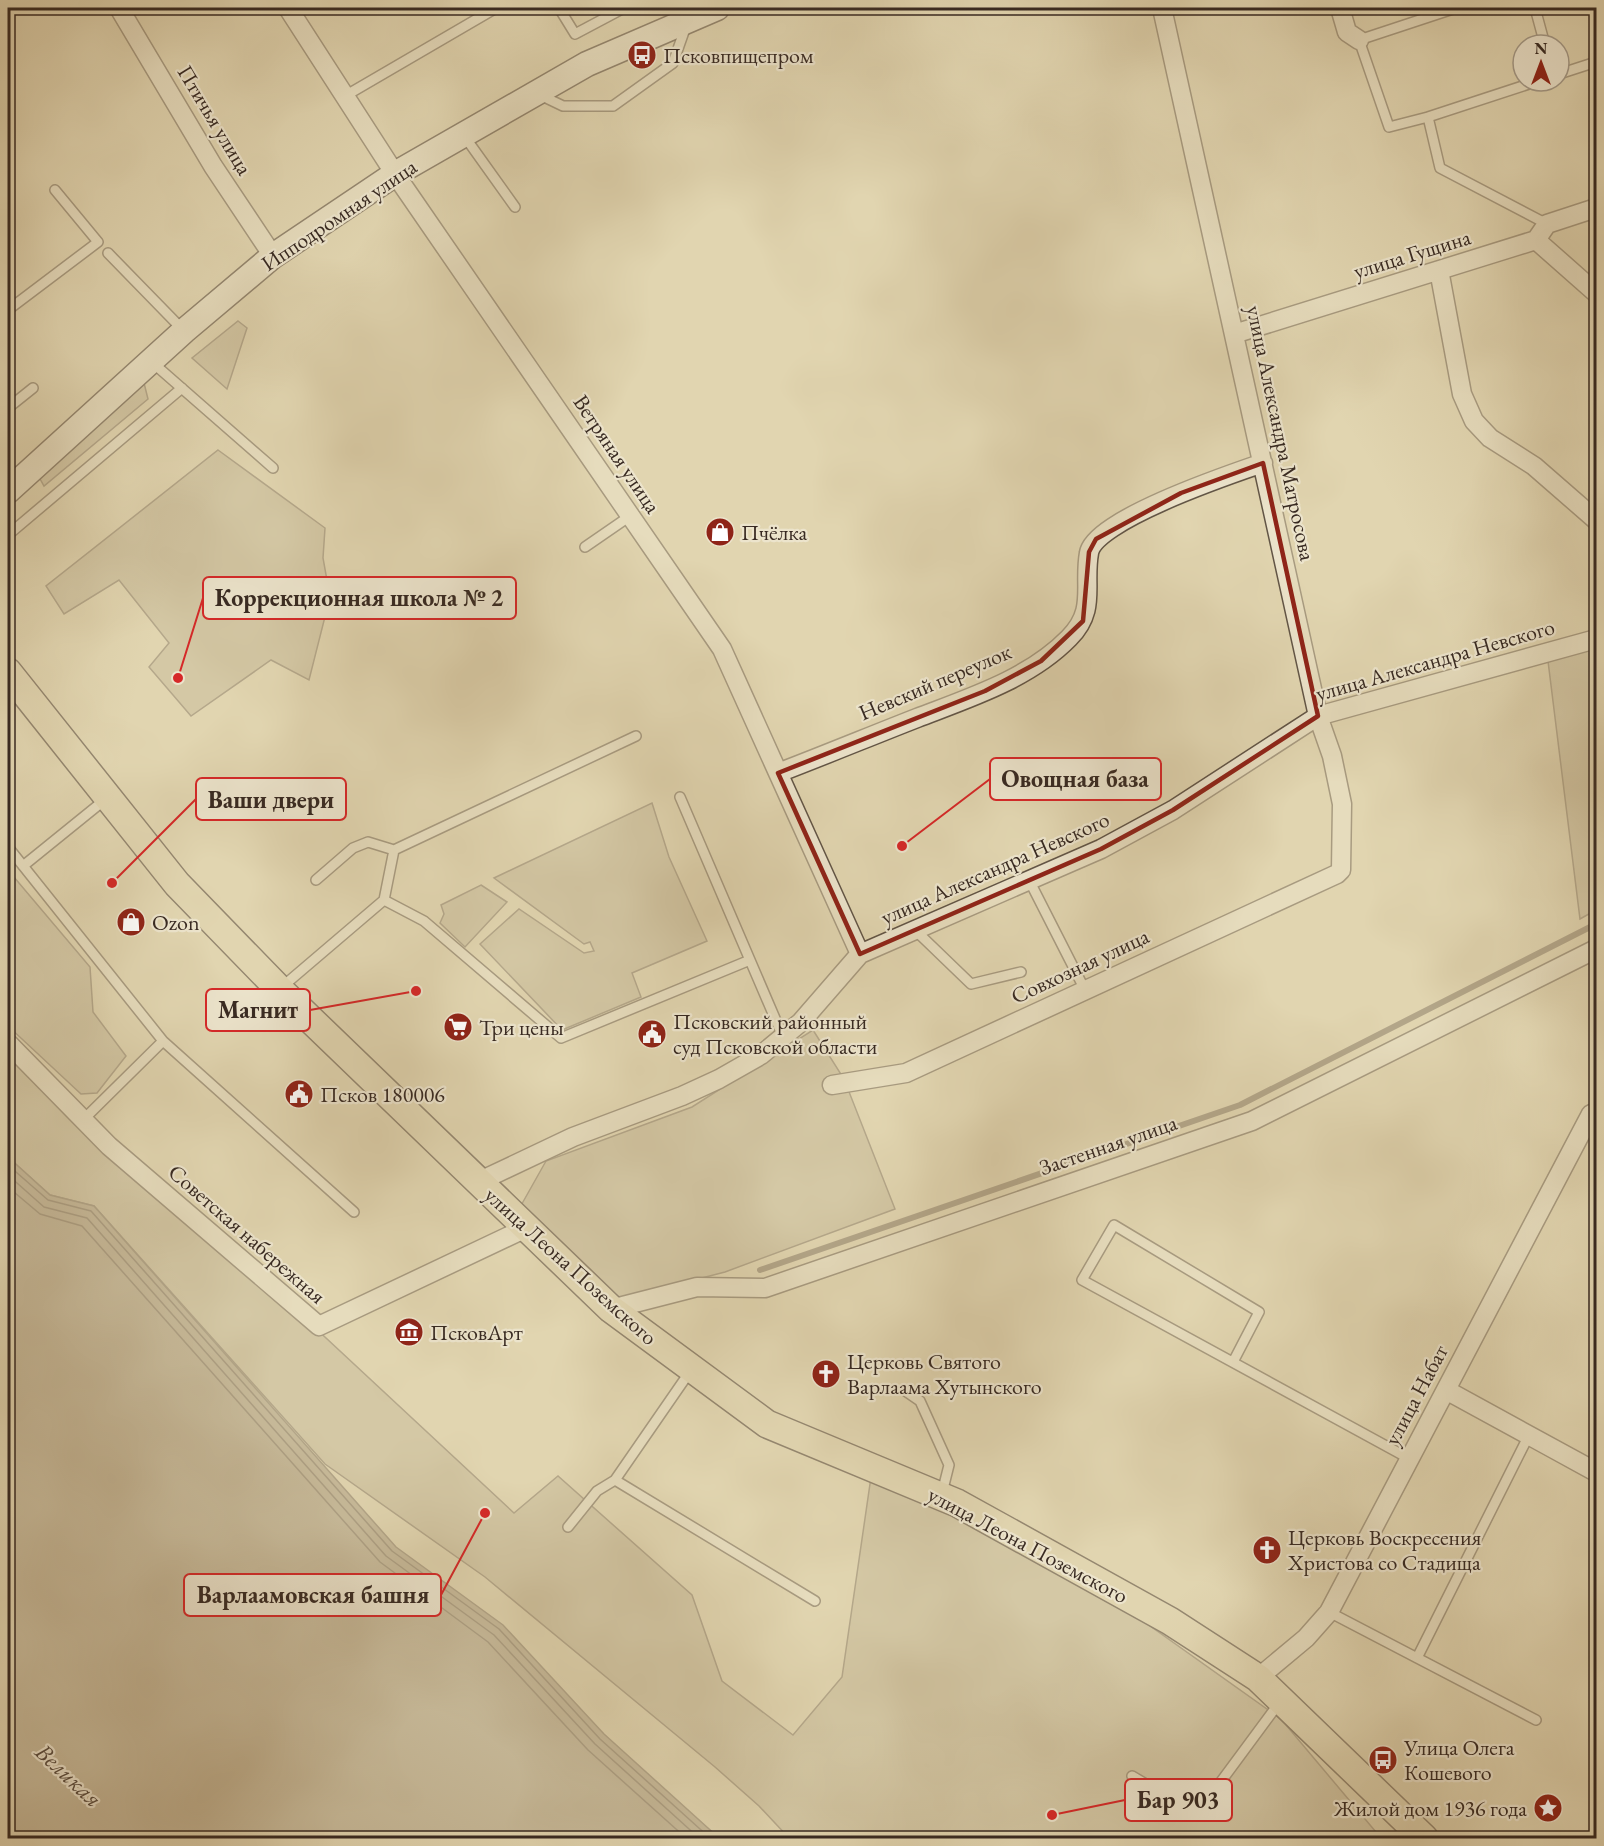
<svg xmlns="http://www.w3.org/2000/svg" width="1604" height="1846" viewBox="0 0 1604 1846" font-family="'EB Garamond',serif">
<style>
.green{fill:#c4b898;stroke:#7e715d;stroke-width:1.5}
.water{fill:#a89b80;stroke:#7b6e5a;stroke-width:1.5}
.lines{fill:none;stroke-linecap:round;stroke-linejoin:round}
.shore{stroke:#706251;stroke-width:1.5}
.stream{stroke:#7b6e5a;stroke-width:6}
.lane-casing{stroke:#625546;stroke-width:12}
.street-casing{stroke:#625546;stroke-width:21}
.secondary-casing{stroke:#382a22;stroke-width:27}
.primary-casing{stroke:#382a22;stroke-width:30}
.lane{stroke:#ece4cc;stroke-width:9}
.street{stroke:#ece4cc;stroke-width:18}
.secondary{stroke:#ece4cc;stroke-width:24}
.primary{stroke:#e1d5b0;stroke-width:27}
.marked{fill:none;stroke:#8f2418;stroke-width:4.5;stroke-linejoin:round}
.labels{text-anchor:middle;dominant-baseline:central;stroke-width:4.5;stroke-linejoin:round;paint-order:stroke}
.poi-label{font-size:22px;fill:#382a22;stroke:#ece4cc;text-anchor:start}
.street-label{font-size:22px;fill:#382a22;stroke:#ece4cc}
.water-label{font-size:24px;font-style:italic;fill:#5a4c3e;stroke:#ece4cc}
.leader{fill:none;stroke:#d62828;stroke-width:2}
.callout-dot{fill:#d62828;stroke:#ece4cc;stroke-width:2}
.callout{fill:#ece4cc;stroke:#d62828;stroke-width:2}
.callout-label{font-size:24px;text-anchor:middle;font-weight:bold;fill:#382a22}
</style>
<rect width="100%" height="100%" fill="#e1d5b0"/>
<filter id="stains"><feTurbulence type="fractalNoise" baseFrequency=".00333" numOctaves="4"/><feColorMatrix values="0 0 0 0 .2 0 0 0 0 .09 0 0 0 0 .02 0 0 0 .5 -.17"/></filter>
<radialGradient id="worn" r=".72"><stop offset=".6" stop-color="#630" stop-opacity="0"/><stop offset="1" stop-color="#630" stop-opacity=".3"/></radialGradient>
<path class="green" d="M238,321L247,328L227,389L192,358Z
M144,383L148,399L44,486L39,477Z
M218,450L325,528L323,558L330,597L309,680L271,660L191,716L149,667L169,643L119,580L64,614L46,586Z
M1596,648V910L1580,919L1548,661Z
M652,803L669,857L707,941L632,973L641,997L562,1030L480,944L519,909L584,953L594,951L590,942L584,944L494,878Z
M8,870L90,967L93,1012L126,1056L97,1093L81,1094L8,1026Z
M481,885L507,902L465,947L440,923L444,914L441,905Z
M813,1030L844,1079L895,1209L725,1272L613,1301L519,1209L546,1161L692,1107Z
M8,1042L514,1513L558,1476L692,1595L722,1681L793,1735L842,1677L871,1477L963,1516L1105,1594L1281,1719L1381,1838H789L759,1806L715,1767L485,1577L325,1464L94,1206L50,1195L8,1157Z"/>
<path class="water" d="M8,1157L50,1195L94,1206L396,1547L503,1625L604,1734L719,1838H8Z"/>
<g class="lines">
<path class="shore" d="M8,1165L48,1200L91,1211L392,1551L499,1629L600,1739L710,1838
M8,1175L44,1207L87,1218L386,1556L494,1635L595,1744L699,1838
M8,1187L40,1214L82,1226L380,1562L488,1642L588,1750L686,1838"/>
<path class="stream" d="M760,1270L1240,1105L1596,924"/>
<g class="lane-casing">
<path id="lane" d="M559,8L575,34L624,8
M1535,8L1545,45
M1559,74L1596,62
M1538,81L1428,117L1440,168L1547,224
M538,94L563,106H613L673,63L686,26
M345,96L496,8
M1428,117L1389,127L1359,40L1456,8
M465,137L515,207
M108,253L184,331
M8,310L98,242L55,190
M153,363L273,468
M8,408L33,388
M8,535L182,388
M585,547L630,516
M680,797L783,1037
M8,847L163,1041L354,1212
M23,866L107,798
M316,880L353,848L368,842L394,850
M1029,880L1085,990
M384,900L394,850L636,736
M915,930L971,984L1021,972
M282,987L384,900L424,921L561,1038L750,960
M83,1120L163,1041
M1233,1362L1259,1312L1114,1225L1082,1280L1410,1459
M691,1370L615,1480L815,1601
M904,1390L920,1401L949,1465L942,1493
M568,1527L597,1491L615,1480
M1329,1612L1536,1720
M1417,1658L1529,1435
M1132,1776L1197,1814L1279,1703"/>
</g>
<g class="street-casing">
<path id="street" d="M119,8L213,166L273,256
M288,8L395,174L722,649L860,954
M1340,8L1347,32L1359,40
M1536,240L1596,293
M1439,270L1462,394L1474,421L1490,438L1534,466L1596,520
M1234,334L1536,240L1547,224L1596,208
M778,773C825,755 871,736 917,718C969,698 1029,679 1069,638C1097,610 1083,586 1089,553C1094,520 1231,474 1263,463
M8,1043L109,1146L319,1326L526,1228
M832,1085L906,1073L1337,874L1341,870L1342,804L1332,756L1318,716L1162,8
M478,1182L573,1137L682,1096L719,1079L761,1055L801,1022L860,954L1101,849L1173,810L1318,716L1596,639
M611,1309L697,1287L765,1288L1252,1121L1596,949
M1446,1390L1596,1472
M1258,1678L1306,1638L1329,1612L1591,1114L1596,1117"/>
</g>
<g class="secondary-casing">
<path id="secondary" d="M8,491L184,331L273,256L395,174L587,64L717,8"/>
</g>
<g class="primary-casing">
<path id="primary" d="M8,672L177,884L280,990L611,1309L767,1424L957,1503L1170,1621L1258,1678L1424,1838"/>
</g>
<use href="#lane" class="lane"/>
<use href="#street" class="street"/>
<use href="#secondary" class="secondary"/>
<use href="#primary" class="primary"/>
</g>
<path d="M0 0H1604V1846H0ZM1263,463L1318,716L1173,810L1101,849L860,954L778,773L985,691L1041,661L1083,621L1089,552L1096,539L1181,493Z" fill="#e1d5b0" fill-opacity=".55" fill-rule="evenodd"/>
<path class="marked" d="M1263,463L1318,716L1173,810L1101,849L860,954L778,773L985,691L1041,661L1083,621L1089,552L1096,539L1181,493Z"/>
<defs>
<g id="bus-disc" transform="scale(1.5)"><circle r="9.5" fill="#8f2418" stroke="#ece4cc"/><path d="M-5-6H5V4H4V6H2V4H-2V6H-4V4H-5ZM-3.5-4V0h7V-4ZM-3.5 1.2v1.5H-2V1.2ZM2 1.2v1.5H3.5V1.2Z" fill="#fff"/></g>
<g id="shop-disc" transform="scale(1.5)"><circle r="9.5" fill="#8f2418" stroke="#ece4cc"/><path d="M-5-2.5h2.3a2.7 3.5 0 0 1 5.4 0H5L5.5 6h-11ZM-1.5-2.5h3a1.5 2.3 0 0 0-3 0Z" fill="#fff"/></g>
<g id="supermarket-disc" transform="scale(1.5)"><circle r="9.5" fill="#8f2418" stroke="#ece4cc"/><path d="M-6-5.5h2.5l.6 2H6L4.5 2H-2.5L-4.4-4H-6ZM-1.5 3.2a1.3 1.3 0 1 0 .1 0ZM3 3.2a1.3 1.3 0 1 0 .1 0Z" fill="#fff"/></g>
<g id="civic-disc" transform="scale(1.5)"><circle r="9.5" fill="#8f2418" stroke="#ece4cc"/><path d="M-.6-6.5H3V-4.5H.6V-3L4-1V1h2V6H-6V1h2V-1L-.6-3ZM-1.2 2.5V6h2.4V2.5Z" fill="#fff"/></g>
<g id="museum-disc" transform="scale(1.5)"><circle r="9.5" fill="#8f2418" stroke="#ece4cc"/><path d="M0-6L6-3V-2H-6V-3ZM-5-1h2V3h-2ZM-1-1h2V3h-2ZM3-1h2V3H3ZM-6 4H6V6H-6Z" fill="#fff"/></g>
<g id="church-disc" transform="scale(1.5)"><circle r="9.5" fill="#8f2418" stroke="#ece4cc"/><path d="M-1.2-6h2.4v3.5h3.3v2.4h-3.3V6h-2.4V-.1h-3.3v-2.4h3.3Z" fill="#fff"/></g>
<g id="sight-disc" transform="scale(1.5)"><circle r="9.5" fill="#8f2418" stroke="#ece4cc"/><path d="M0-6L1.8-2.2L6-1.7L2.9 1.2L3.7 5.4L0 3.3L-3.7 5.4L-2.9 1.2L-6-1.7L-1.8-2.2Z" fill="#fff"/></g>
</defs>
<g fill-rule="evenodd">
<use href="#bus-disc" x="642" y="55"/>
<use href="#shop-disc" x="720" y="532"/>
<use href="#shop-disc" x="131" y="922"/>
<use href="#supermarket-disc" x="458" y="1027"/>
<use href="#civic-disc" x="652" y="1034"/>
<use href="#civic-disc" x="299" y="1094"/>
<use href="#museum-disc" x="409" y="1332"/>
<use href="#church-disc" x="826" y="1374"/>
<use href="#church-disc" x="1267" y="1550"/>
<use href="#bus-disc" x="1383" y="1760"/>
<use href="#sight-disc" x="1548" y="1808"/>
</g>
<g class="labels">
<g class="poi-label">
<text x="663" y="55">Псковпищепром</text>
<text x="741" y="532">Пчёлка</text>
<text x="152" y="922">Ozon</text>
<text x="673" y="1021">Псковский районный<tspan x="673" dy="25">суд Псковской области</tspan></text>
<text x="479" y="1027">Три цены</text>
<text x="320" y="1094">Псков 180006</text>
<text x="430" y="1332">ПсковАрт</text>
<text x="847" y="1361">Церковь Святого<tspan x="847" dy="25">Варлаама Хутынского</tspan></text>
<text x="1288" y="1537">Церковь Воскресения<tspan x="1288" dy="25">Христова со Стадища</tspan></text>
<text x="1404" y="1747">Улица Олега<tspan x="1404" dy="25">Кошевого</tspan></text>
<text x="1527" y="1808" text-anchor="end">Жилой дом 1936 года</text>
</g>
<g class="street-label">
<text transform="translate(215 120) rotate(59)">Птичья улица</text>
<text transform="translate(339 215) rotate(-34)">Ипподромная улица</text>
<text transform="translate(1412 254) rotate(-17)">улица Гущина</text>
<text transform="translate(1281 433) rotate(78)">улица Александра Матросова</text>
<text transform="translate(617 454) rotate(56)">Ветряная улица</text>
<text transform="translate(1435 660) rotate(-16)">улица Александра Невского</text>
<text transform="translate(935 682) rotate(-23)">Невский переулок</text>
<text transform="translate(995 868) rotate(-24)">улица Александра Невского</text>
<text transform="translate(1080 966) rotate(-25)">Совхозная улица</text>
<text transform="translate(1108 1145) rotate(-19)">Застенная улица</text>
<text transform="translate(247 1234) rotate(41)">Советская набережная</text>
<text transform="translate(571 1266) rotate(42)">улица Леона Поземского</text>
<text transform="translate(1416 1395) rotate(-62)">улица Набат</text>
<text transform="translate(1028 1545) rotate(28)">улица Леона Поземского</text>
</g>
<g class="water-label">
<text transform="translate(69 1775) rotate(43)">Великая</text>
</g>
</g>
<path class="leader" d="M178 678L203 598M902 846L990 779M112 883L196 799M416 991L310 1010M485 1513L441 1595M1052 1815L1125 1800"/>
<g class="callout-dot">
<circle cx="178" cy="678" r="6"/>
<circle cx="902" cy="846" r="6"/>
<circle cx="112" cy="883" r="6"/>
<circle cx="416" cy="991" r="6"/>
<circle cx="485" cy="1513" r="6"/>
<circle cx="1052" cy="1815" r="6"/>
</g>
<g class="callout">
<rect x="203" y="577" width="313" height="42" rx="6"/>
<rect x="990" y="758" width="171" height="42" rx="6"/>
<rect x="196" y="778" width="150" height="42" rx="6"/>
<rect x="206" y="989" width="104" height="42" rx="6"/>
<rect x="184" y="1574" width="257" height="42" rx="6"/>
<rect x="1125" y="1779" width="107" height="42" rx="6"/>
</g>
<g class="callout-label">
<text x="359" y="606">Коррекционная школа № 2</text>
<text x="1075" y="787">Овощная база</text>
<text x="271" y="808">Ваши двери</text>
<text x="258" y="1018">Магнит</text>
<text x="313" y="1603">Варлаамовская башня</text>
<text x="1178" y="1808">Бар 903</text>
</g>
<rect width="1604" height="1846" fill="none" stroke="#e1d5b0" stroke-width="30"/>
<rect x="9" y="9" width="1586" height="1828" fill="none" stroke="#382a22" stroke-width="3"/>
<rect x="15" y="15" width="1574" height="1816" fill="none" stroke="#382a22" stroke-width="1.5"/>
<g transform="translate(1541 63)"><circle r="28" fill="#ece4cc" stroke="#a49a88" stroke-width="1.5"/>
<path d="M0-4.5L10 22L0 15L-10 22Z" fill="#8f2418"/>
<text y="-9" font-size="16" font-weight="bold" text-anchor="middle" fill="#382a22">N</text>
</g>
<rect width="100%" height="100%" filter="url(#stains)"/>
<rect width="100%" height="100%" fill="url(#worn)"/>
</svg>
